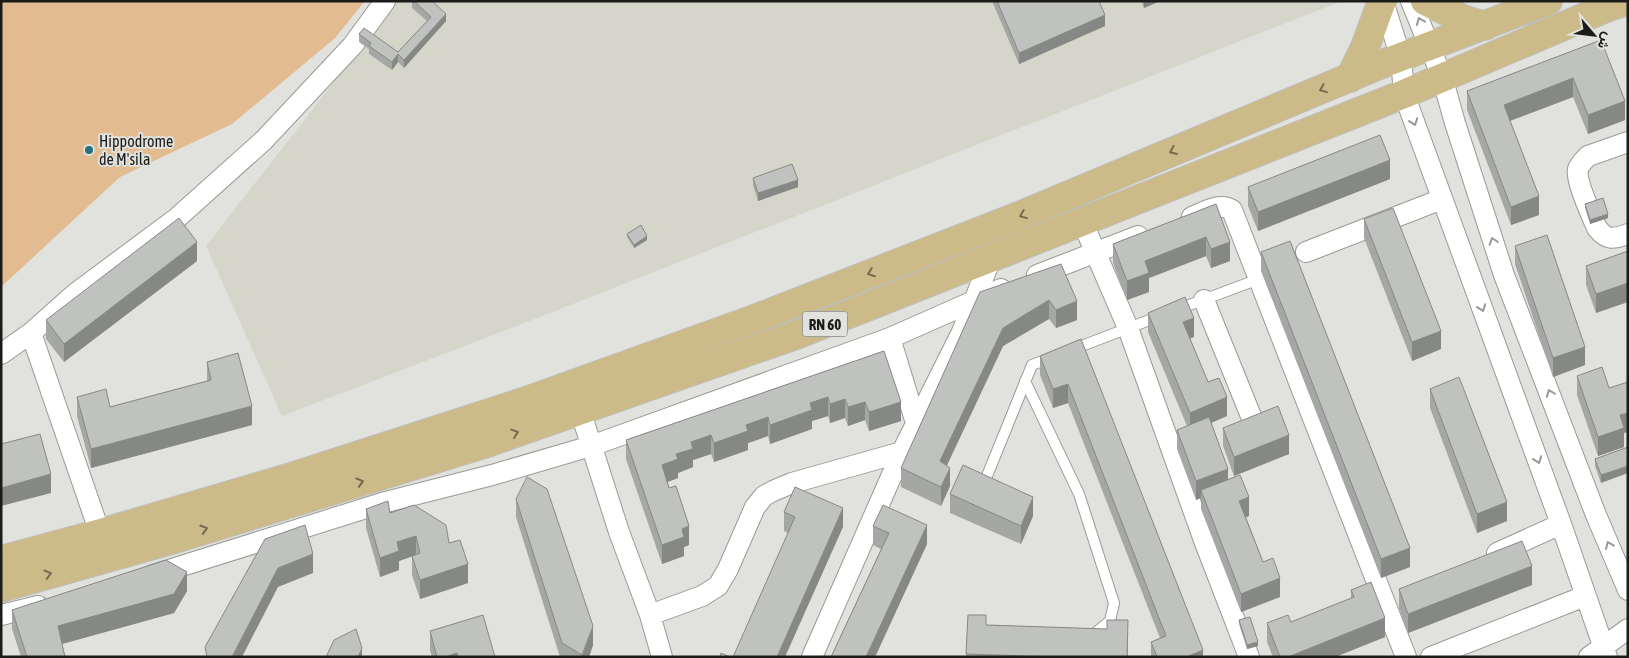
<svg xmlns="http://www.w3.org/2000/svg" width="1629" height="658" viewBox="0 0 1629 658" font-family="'Asap Condensed',Vazirmatn,sans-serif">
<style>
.built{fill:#d5d5ca}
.green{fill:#e2bb91}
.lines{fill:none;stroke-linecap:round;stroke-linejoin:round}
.service-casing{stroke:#999995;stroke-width:12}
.minor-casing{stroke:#999995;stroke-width:22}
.primary-casing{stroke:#bfbfbf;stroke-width:30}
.service{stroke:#fff;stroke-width:10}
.minor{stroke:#fff;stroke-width:20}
.primary{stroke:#cb8;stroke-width:28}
.wall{fill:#a5a7a4}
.shaded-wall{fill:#868886}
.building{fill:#c0c2bf;stroke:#868886}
.oneway{stroke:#989898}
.oneway2{stroke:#746b50}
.poi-dot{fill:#276f7b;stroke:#e1e1de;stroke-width:2}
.labels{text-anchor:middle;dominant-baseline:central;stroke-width:4;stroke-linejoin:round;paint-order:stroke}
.shield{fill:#e1e1de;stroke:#565654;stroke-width:1}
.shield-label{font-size:15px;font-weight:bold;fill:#1b1b19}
.poi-label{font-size:16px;fill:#1b1b19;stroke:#e1e1de;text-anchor:start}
</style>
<rect width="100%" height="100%" fill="#e1e1de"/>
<path class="built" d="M397,1H1342L537,318L282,416L206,246Z"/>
<path class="green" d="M1,1H365L335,38L232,124L120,177L1,287Z"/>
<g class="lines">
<g class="service-casing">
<path id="service" d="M1176,310L1259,279
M1071,350L1160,316
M1025,381L1079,494L1114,603L1110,621L1094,634H1090
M987,476L1032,365L1053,357"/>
</g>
<g class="minor-casing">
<path id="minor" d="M1383,1L1401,58L1404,94L1561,524L1607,657
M1411,1L1442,77L1455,123L1504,275L1596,515L1628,590
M1628,142L1588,156C1584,160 1580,164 1578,169C1575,180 1592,216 1597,228C1607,241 1614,239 1628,234
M1192,217C1204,212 1220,202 1232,210L1406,657
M1082,221L1128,328L1205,543L1249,657
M1306,252L1442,199
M1037,275L1138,236
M1204,300L1253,421
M890,338L916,423
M1,354L31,333
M580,410L619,532L650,615
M104,545L31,333L76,293L177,218L264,140L353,45L385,1
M1497,553L1561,524
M153,575L382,503L492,475L591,446L890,338L1001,289
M1,615L38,606
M662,657L650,615L702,596L718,586L728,569L755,507L764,496L773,491L792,483L902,452
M812,657L902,452L962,332L991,258
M1431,657L1585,596
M1589,657L1628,629"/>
</g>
<g class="primary-casing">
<path id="primary" d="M1425,1L1463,19L1485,26
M1350,78L1365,47L1382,1
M1,560L101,533L288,478L526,401L757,318L1019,216L1377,66L1548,1
M1,588L178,538L481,445L796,335L1404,94L1606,8L1627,1"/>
</g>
<use href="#service" class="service"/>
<use href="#minor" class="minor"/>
<use href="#primary" class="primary"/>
</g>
<path class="wall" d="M412,1H432L446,21L404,68L398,62L392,70L369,54V49L359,42V34L398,52L427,21L412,8Z
M992,1H1099L1105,26L1019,64Z
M1141,1H1160L1144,8Z
M1601,40L1625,120L1588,134L1573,97L1510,121L1539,215L1511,225L1467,110V91Z
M753,178L798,187L758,201L753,185Z
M1390,179L1258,231L1248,206V187Z
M1216,204L1230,261L1211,268L1206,256L1149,278V292L1127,300L1113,263V244Z
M1585,204L1608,218L1590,224L1585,208Z
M1364,219L1441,349L1412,361L1364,238Z
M627,234L647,240L634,248L627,237Z
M1515,246L1585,365L1553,377L1515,264Z
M1628,251L1596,313L1586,285V266Z
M1261,252L1410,567L1381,578L1261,271Z
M197,261L64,362L46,339V320Z
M1061,264L1077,320L1056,328L1049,319L1003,346L947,465L950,486L941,506L901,487V468Z
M1148,313L1194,337L1190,338L1208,382L1227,416L1211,423L1228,480L1249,516L1246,517L1263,562L1280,597L1241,612L1201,509V498L1196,500L1177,449V430L1187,426L1148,332Z
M1081,339L1203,657H1151V642L1160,638L1068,403L1053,408L1040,375V356Z
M884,351L901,421L869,431L865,420L848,426L845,418L830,423L828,416L812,421V429L770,444L768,436L748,443V450L714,462L711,454L693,460V467L678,473V478L667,482L689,545L684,547V556L662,564L626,459V440Z
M207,362L252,425L91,468L77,416V397L110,407L207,381Z
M1577,376L1624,433V447L1598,456L1577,395Z
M1430,389L1507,521L1477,533L1430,408Z
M1223,428L1289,454L1234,476L1223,446Z
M1628,447L1601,483L1595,466V459Z
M950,494L1033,516L1021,544L950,513Z
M516,499L593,645L589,657H560L516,517Z
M366,509L390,513L449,543L468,583L420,599L412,575V556L399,561V570L380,577L366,528Z
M784,512L843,527L788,533L784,531Z
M873,526L927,544L875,657H831L881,549L873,545Z
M1532,585L1408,633L1399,608V589Z
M1351,590L1385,637L1335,657H1273L1267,642V623L1291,622L1351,598Z
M187,591L174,613L62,644L65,657H21L12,629V610Z
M968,615L986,625L1107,629L1128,639V657H966Z
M1239,620L1258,646L1247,649L1239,624Z
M430,631L495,657H432L430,650Z"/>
<path class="shaded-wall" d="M1144,1H1160L1144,8Z
M446,14V21L404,68V60Z
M1105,15V26L1019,64V53Z
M398,54V62L392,70V62Z
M1573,78V97L1504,123V105Z
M1625,101V120L1588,134V115Z
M1390,160V179L1258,231V212Z
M798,180V187L758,201V193Z
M1539,196V215L1511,225V207Z
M1608,214V218L1590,224V220Z
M647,236V240L634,248V245Z
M1206,237V256L1149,278V292L1127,300V281L1145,261Z
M197,242V261L64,362V344Z
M1230,242V261L1211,268V249Z
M1628,283V302L1596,313V294Z
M1049,300V319L1003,346L940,480V461L1003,328Z
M1077,301V320L1056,328V310Z
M1194,318V337L1183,341V322Z
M1441,331V349L1412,361V342Z
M1585,347V365L1553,377V358Z
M1068,384V403L1053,408V389Z
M828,397V416L812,421V429L770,444V425L810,403Z
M1227,397V416L1190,432V413Z
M845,399V418L830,423V404Z
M865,402V420L848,426V407Z
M901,402V421L869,431V412Z
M252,406V425L91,468V449Z
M1628,413V432L1624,433V447L1598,456V437L1620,415Z
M768,417V436L748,443V450L714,462V443L746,425Z
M711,435V454L693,460V467L678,473V478L662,484V465L676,454L691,442Z
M1289,435V454L1234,476V457Z
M1628,466V473L1601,483V475Z
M950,468V486L941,506V487Z
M1228,469V488L1201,490V498L1196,500V481Z
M51,474V493L1,506V488Z
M1033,497V516L1021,544V526Z
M1249,497V516L1239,520V501Z
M1507,502V521L1477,533V514Z
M843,508V527L785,657H777Z
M927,525V544L875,657H866Z
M689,526V545L684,547V556L662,564V545L682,529Z
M416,536V555L399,561V570L380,577V558L397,542Z
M1410,548V567L1381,578V559Z
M313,554V573L278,587L242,657H232L278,568Z
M468,564V583L420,599V580Z
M1532,566V585L1408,633V614Z
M187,572V591L174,613L58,645V626Z
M1280,578V597L1241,612V594Z
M1385,618V637L1335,657H1288Z
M593,626V645L589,657H582Z
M1258,642V646L1247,649V645Z
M362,648V657H358Z
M1203,650V657H1186Z
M457,653V657H445Z"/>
<path class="building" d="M414,1H432L446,14L404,60L398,54L392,62L369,46L371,43L359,34L364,28L398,52L431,17Z
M997,1H1099L1105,15L1019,53Z
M1601,40L1625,101L1588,115L1573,78L1504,105L1539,196L1511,207L1467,91Z
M1380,135L1390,160L1258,212L1248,187Z
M792,164L798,180L758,193L753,178Z
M1603,198L1608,214L1590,220L1585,204Z
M1216,204L1230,242L1211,249L1206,237L1145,261L1149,273L1127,281L1113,244Z
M1393,208L1441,331L1412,342L1364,219Z
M179,218L197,242L64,344L46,320Z
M641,225L647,236L634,245L627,234Z
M1547,235L1585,347L1553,358L1515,246Z
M1290,241L1410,548L1381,559L1261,252Z
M1628,251V283L1596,294L1586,266Z
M1061,264L1077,301L1056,310L1049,300L1003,328L940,461L950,468L941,487L901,468L980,292Z
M1185,297L1194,318L1183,322L1208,382L1219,378L1227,397L1190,413L1148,313Z
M1081,339L1203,650L1186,657H1157L1151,642L1166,636L1068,384L1053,389L1040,356Z
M884,351L901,402L869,412L865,402L848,407L845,399L830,404L828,397L810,403L812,410L770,425L768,417L746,425L748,431L714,443L711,435L691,442L693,449L676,454L678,459L662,465L669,488L676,486L689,526L682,529L684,537L662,545L626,440Z
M238,353L252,406L91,449L77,397L106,389L110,407L211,380L207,362Z
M1602,367L1609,388L1628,382V413L1620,415L1624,428L1598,437L1577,376Z
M1459,377L1507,502L1477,514L1430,389Z
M1278,406L1289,435L1234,457L1223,428Z
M1209,417L1228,469L1196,481L1177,430Z
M40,434L51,474L1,488V444Z
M1628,447V466L1601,475L1595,459Z
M963,465L1033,497L1021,526L950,494Z
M1240,475L1249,497L1239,501L1263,562L1273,558L1280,578L1241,594L1201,490Z
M527,477L547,489L593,626L582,655L562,643L516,499Z
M795,487L843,508L777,657H733L795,517L784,512Z
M388,501L390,513L414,505L446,525L449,543L460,540L468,564L420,580L412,556L420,553L416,536L397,542L399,551L380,558L366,509Z
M883,505L927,525L866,657H831L889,533L873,526Z
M305,525L313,554L278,568L232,657H207L205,647L265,539Z
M1522,541L1532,566L1408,614L1399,589Z
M166,560L187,572L174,594L58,626L65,657H27L12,610Z
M1371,582L1385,618L1288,657H1280L1267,623L1288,615L1291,622L1354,597L1351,590Z
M483,615L495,657H458L457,653L445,657H437L430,631Z
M968,615H986V625L1107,629V620H1128L1127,657H1054L966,654Z
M1250,617L1258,642L1247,645L1239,620Z
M356,629L362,648L358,657H326L334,640Z
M721,653L730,657H720Z"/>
<defs><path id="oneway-chevron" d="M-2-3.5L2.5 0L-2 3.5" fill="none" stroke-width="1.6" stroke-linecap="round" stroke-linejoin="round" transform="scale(1.25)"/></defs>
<g class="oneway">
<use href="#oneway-chevron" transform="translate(1420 21) rotate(-113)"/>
<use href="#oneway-chevron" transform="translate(1414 122) rotate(70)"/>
<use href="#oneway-chevron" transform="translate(1493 241) rotate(-108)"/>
<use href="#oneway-chevron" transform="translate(1482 308) rotate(70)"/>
<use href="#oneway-chevron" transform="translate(1550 393) rotate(-111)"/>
<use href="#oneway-chevron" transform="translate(1538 460) rotate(70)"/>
<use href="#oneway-chevron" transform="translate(1609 545) rotate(-113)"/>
</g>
<g class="oneway2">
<use href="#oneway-chevron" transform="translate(1323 89) rotate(158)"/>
<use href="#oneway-chevron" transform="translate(1173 151) rotate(157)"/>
<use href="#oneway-chevron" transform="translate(1023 215) rotate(158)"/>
<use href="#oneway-chevron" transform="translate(871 273) rotate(159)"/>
<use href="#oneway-chevron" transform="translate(515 433) rotate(-19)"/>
<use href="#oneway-chevron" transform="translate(360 482) rotate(-17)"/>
<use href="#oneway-chevron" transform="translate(204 529) rotate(-17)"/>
<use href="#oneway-chevron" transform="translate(48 574) rotate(-16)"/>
</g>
<circle class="poi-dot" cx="89" cy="150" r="5"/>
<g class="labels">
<rect class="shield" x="802.5" y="311.5" width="45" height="25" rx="4"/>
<g class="shield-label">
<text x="825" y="324">RN 60</text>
</g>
<g class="poi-label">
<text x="99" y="141">Hippodrome<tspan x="99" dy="18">de M'sila</tspan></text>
</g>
</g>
<rect width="1629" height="658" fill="none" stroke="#1b1b19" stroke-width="5"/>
<g transform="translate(1594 35) rotate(118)" stroke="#e1e1de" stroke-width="4" paint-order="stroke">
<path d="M0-4L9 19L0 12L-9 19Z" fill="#1b1b19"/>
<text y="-8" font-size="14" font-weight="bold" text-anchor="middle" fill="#1b1b19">ش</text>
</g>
</svg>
